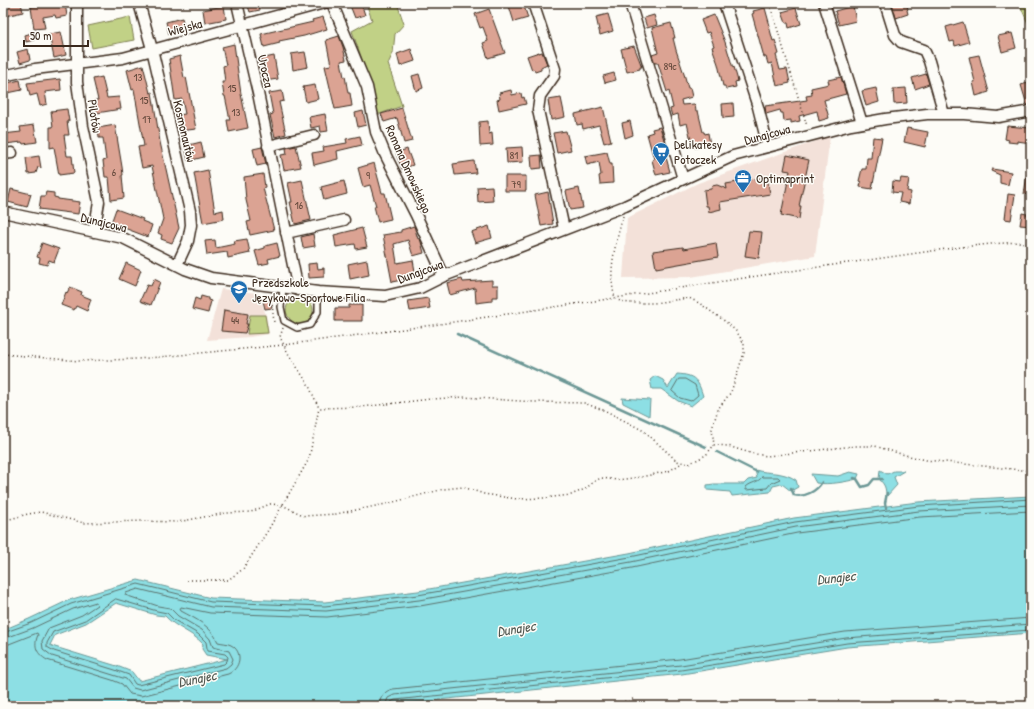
<svg xmlns="http://www.w3.org/2000/svg" width="1034" height="709" viewBox="0 0 1034 709" font-family="'Patrick Hand',sans-serif">
<style>
.built{fill:#f3e1d9}
.green{fill:#c1d186;stroke:#7e7e52}
.water{fill:#8ddfe4;stroke:#6c9795;fill-rule:evenodd}
.lines{fill:none;stroke-linecap:round;stroke-linejoin:round}
.shore{stroke:#5c726d;stroke-width:1}
.stream{stroke:#6c9795;stroke-width:2.5}
.building{fill:#dba393;stroke:#3b2a1e}
.lane-casing{stroke:#3b2a1e;stroke-width:8}
.street-casing{stroke:#3b2a1e;stroke-width:13}
.path{stroke:#3b2a1e;stroke-width:1.5;stroke-dasharray:1 3;stroke-linecap:butt}
.lane{stroke:#fdfcf7;stroke-width:5}
.street{stroke:#fdfcf7;stroke-width:10}
.labels{text-anchor:middle;dominant-baseline:central;stroke-width:3;stroke-linejoin:round;paint-order:stroke}
.number-label{font-size:11px;fill:#63483b}
.street-label{font-size:13px;fill:#3b2a1e;stroke:#fdfcf7}
.poi-label{font-size:13px;fill:#3b2a1e;stroke:#fdfcf7;text-anchor:start}
.water-label{font-size:14px;font-style:italic;fill:#505750;stroke:#fdfcf7}
</style>
<rect width="100%" height="100%" fill="#fdfcf7"/>
<filter id="ink" filterUnits="userSpaceOnUse"><feTurbulence type="fractalNoise" baseFrequency=".025" numOctaves="2"/><feDisplacementMap in="SourceGraphic" scale="8" xChannelSelector="R" yChannelSelector="G"/><feConvolveMatrix kernelMatrix="1 2 1 2 8 2 1 2 1" color-interpolation-filters="sRGB"/></filter>
<g filter="url(#ink)">
<path class="built" d="M830,136L815,256L691,277L623,278L627,218L698,183Z
M221,289L258,293L266,315L269,334L250,337L207,340Z"/>
<path class="green" d="M366,3H397L404,24L395,34L393,53L388,64L402,106L377,115L370,82L352,31L372,20Z
M1019,3H1031V30Z
M130,17L134,40L92,48L88,26Z
M294,299C302,299 313,299 313,310C313,313 312,316 310,319C297,335 274,309 294,299Z
M250,315H265L268,333L247,334Z"/>
<path class="water" d="M677,374C695,375 698,380 703,396L691,406L678,401L661,389H652L650,380L655,376L663,380L668,388Z
M622,398L650,400L649,416L623,403Z
M755,470C769,474 783,471 796,480L798,487L791,491L782,484L773,486L770,492L732,496L730,492L707,490V485L714,484H744L748,480L757,478Z
M880,470L887,474L894,471H904L894,477L897,485L886,497C886,488 885,485 879,479Z
M850,472L859,474L857,479C845,482 829,485 816,483L811,474L838,476Z
M1031,496V633L847,647L682,674L382,706H3V630L29,619L69,600L138,580L211,598L325,602L418,591L629,553L794,518L918,502ZM116,603L156,615L165,616C176,628 192,632 203,644L202,649L206,655L227,659L139,681L132,672L117,666L55,647L50,645L55,635L86,623Z"/>
<g class="lines">
<path class="shore" d="M679,379H685L695,385L698,395L691,401L680,398L672,391Z
M762,477H778L780,479L771,483L767,488L746,490V487C751,482 758,483 762,477Z
M116,599L157,611L167,613L174,620L198,634L206,642L207,648L208,651L225,654L228,657L227,661L224,664L138,685L135,684L129,675L115,670L54,651L47,647V643L53,632L85,620Z
M3,633L31,623L71,604L138,584L211,602L325,606L418,595L630,557L795,522L919,506L1031,499
M3,639L33,628L73,609L96,602L97,605L82,615L49,628L42,641L43,649L52,656L126,679L133,688L140,690L226,668L231,664L233,659L229,651L213,647L210,639L202,630L178,616L170,608L158,606L125,595L126,593L138,589L211,607L326,611L419,600L631,562L796,527L919,511L1031,505
M3,645L9,644L37,633L38,635C33,646 37,654 47,660L112,680L122,684L130,694L141,696L228,674C240,669 244,652 231,645C227,643 222,643 218,642C211,626 196,619 181,611L180,609L181,607L210,613L327,617L420,606L632,568L797,533L920,517L1031,511
M379,706C380,697 384,691 393,689L680,659L845,632L1031,618
M385,706L388,698L394,695L681,665L846,638L1031,624
M391,706V702L395,700L681,670L847,643L1031,630"/>
<path class="stream" d="M457,334L706,447
M717,452L757,472
M854,478L857,479L862,487L869,485L874,479H882
M791,488L794,495C804,498 817,491 822,482
M886,508L885,503L887,493"/>
</g>
<path class="building" d="M3,3H21L23,12L5,16Z
M53,3H65L67,16L56,18L55,15L43,17L45,28L34,29L31,7Z
M247,3H258L260,10L250,12Z
M349,3H361L365,15L355,18Z
M517,3H523L528,18L514,22L509,6Z
M892,3H906L908,9L907,10L908,14L896,18Z
M224,6L226,19L205,23L203,10Z
M853,6L856,21L839,25L835,11Z
M765,8L770,26H769L773,41L775,40L779,54L776,55L780,70L787,69L790,83L777,86L772,63L768,64L766,57H764L752,14L754,13L753,11Z
M796,8L801,24L789,28L788,23H786L782,12Z
M489,9L505,53L488,58L483,43L488,41L483,27L480,28L475,14Z
M608,14L613,31L600,35L596,17Z
M654,15L657,25L647,28L644,18Z
M714,15L725,42L733,68L734,67L738,81L735,82L736,87L726,89L725,86H723L718,64L712,47L714,46L709,32L706,33L701,20Z
M323,17L327,29L304,36L279,41L280,43L264,47L261,34L313,22L312,20Z
M182,18L185,31L169,34L166,22Z
M963,22L969,42L955,46L954,41L950,42L946,27Z
M671,23L675,38H673L676,50L685,77L688,88H690L692,97L681,100L682,105L694,104L695,105L696,111H698L703,132H704L705,134L708,133L710,145L708,146L695,148L692,145L687,123L680,125L678,114L672,116L670,109L673,108L669,91L667,92L658,63H655L652,55L658,53L652,28Z
M61,32L66,55L54,58L49,34Z
M32,33L34,40L26,42L25,35Z
M1012,33L1016,48L1002,52L998,36Z
M339,36L343,47L346,60L341,61L344,77L345,76L348,93H350L352,106L335,109L325,66L331,65L326,40Z
M234,44L241,94L248,128L229,132L227,120H230L225,96H224L222,82H225L223,66L226,65L222,47Z
M634,46L642,67H640V69L627,72L621,49Z
M28,49L30,60L20,63L17,52Z
M411,49L415,61L400,66L397,54Z
M305,52L308,67L293,70L291,54Z
M539,52V53L542,52L547,64L541,67V70L535,72L534,69L532,70L527,56Z
M979,55L989,92L976,96L973,82H975L969,57Z
M180,56L184,78L186,77L196,129L180,131L178,115L185,114L182,99L175,100L169,59Z
M274,56L278,79L264,81L260,59Z
M143,65L150,93L152,92L160,142L179,228L172,243L161,239L162,235L158,233L163,219L152,166L142,168L138,147L144,146L134,89L132,90L127,70Z
M614,73L616,80L605,83L603,76Z
M419,74L423,88L416,91L412,76Z
M926,74L929,84L915,89L912,78Z
M102,77L107,98L119,97L121,109L97,113L95,100H98L93,79Z
M841,77L846,94L824,100L829,118L819,121L817,111L799,116L800,121L791,123V120L784,121L783,113H781L780,110L766,114L765,106L807,100L806,96L812,95L811,88L829,84L828,80Z
M60,79L61,90L45,92L47,104L40,106L37,94L30,96L27,83Z
M20,80L22,90L3,94V84Z
M1031,82V105H1027L1021,85Z
M315,85L318,99L306,102L303,87Z
M876,88L879,102L866,106L862,91Z
M906,88L907,103L894,104L893,89Z
M511,90L512,95L521,93L522,98L524,97L526,104L499,110L497,100L500,99L499,93Z
M282,91L284,101L279,102L286,134L275,137L270,115L273,114L269,93Z
M561,98L565,117L551,120L548,100Z
M733,103L734,117L723,118L722,104Z
M603,107L611,141L604,143L599,125L583,129L582,124L577,125L575,114Z
M402,108L412,141L404,143L397,118L384,122L381,114Z
M67,109L69,121H67L69,135H64L67,156H72L74,173L59,175L54,147L50,148V127H53L51,111Z
M363,111L366,125L358,127L355,113Z
M325,114L328,131L321,132L320,126L311,128L309,117Z
M488,121L489,134L492,133L493,145L480,146L479,122Z
M630,121L633,135L625,138L622,123Z
M34,125L37,142L23,144L22,142L5,144L3,134L21,132L20,127Z
M115,125L122,167L123,175H122L124,198L111,200L109,177H105L103,161L106,160L103,138H99L98,128Z
M1007,126L1031,128V143L1017,141V143L1008,142L1009,140L1005,139Z
M660,127L665,143L663,144V146L670,172L656,175L652,160L654,159L647,134L653,132L652,129Z
M907,128L928,132L925,147L904,142Z
M566,131L571,150L557,153L553,133Z
M360,136L362,145L337,151L338,159L314,165L312,153L324,151L323,147L347,143L346,139Z
M873,137L882,138L872,189L860,187L861,182L859,181L862,169H866L867,158H871Z
M201,142L204,157L188,161L185,146Z
M296,146L301,167L284,170L281,155L287,154L286,148Z
M262,147L266,164L257,166L253,149Z
M522,147L523,162L507,163L506,148Z
M407,149L413,165L402,169L396,153Z
M607,152L610,164H612L613,183L600,184L599,176L601,175L599,162L587,165L585,156Z
M541,155L542,168L532,169L531,156Z
M787,155L809,160L799,206H801L799,219L781,215L790,171L784,170Z
M39,156L41,168L38,167L36,173L28,174L26,158Z
M474,161L476,173L455,175L453,164Z
M374,163L382,193H385L391,219L378,222L374,206H376L370,185L363,187L358,168Z
M992,169L1011,172L1008,185L1000,183V175L991,171Z
M208,170L215,212L223,210L224,219L203,223L194,173Z
M263,174L265,187L263,188L274,230L250,235L247,222L251,221L246,200L244,177Z
M1027,175L1031,176V196L1024,194Z
M505,176H526V191H505Z
M767,177L770,194L720,202L721,209L709,212L708,206H706L704,190L711,189L712,186L717,185L727,189L726,184Z
M901,178L909,179L907,191L911,192L909,204L899,202L901,193L892,192L893,181L900,182Z
M302,180L311,220L295,224L290,202H292L288,183Z
M344,181L347,194L324,200L321,187Z
M492,186L493,201L478,202L477,187Z
M579,188L583,208L570,210L566,191Z
M11,189L31,194L27,207L8,202Z
M46,192L54,193V197L58,198V199L80,202L78,214L39,209L41,196H45Z
M548,192L553,224L541,226L535,195Z
M1008,194L1015,195L1011,220L1005,219Z
M116,209L143,219L142,221L152,225L148,237L111,223Z
M1022,213L1031,215V226L1020,225Z
M414,226L418,239L420,238L424,253L413,256L408,240L394,244L397,263L413,260L416,277L392,282L383,235L401,232V230Z
M489,226L492,238L475,243L471,232Z
M362,228L367,247L356,249L355,244L336,247L334,235Z
M749,231L762,232L759,258L745,256Z
M313,234L315,246L303,248L301,237Z
M247,239L250,253L228,258L227,252L207,255L205,241L215,240L216,248L235,244L234,241Z
M42,243L59,249L54,262L49,260L47,265L39,263L40,258L37,257Z
M277,243L280,256L268,259L269,263L259,265L255,251L265,248V246Z
M716,243L718,257L656,268L653,251L683,247L684,249Z
M367,260L369,275L350,279L348,264Z
M126,263L141,270L135,286L119,279Z
M317,263L318,269L324,268V277L309,278L308,264Z
M154,279L160,282L151,305L140,301L147,285L151,286Z
M462,279L463,282L492,280V285H498V297H492V301L476,303L475,288L450,295L447,283Z
M70,287L82,292L81,295L91,299L87,311L76,306L74,310L61,305L66,292L67,293Z
M201,296L208,298V300L211,301L208,313L192,309L195,298L200,300Z
M428,298L430,308L410,311L408,301Z
M270,300L272,308L265,309L263,301Z
M349,305H362V321H335V308H349Z
M224,310L248,314L246,324H248L245,333L221,331Z"/>
<g class="lines">
<g class="lane-casing">
<path id="lane" d="M283,288L281,307L284,321L297,328L310,325L318,312V292"/>
</g>
<g class="street-casing">
<path id="street" d="M77,3V82L83,126L99,202L94,232
M139,3L152,49L190,211L191,225L188,241L177,265
M237,3L258,93L298,290
M332,3L367,87L376,132L385,154L416,215L444,276
M533,3L555,69L554,76L540,96L538,110L564,229
M630,3L683,179
M724,3L758,107L768,147
M824,3L862,123
M885,3L895,35L901,42L924,50L929,61L944,114
M3,76L35,69L123,58L324,3
M268,146L314,135
M3,154L12,153
M3,212L123,238L185,269L211,278L318,292L385,296L420,288L444,276L625,206L733,156L851,125L885,119L927,114H964L998,117L1031,111
M286,233L344,220"/>
</g>
<path class="path" d="M771,8L807,126
M623,216C616,243 607,271 615,298L620,301L629,303H654L689,298L699,303L726,322L737,332L744,344V353L731,392L718,409L712,429L714,445L728,446L750,453L767,456L854,446H875L901,454L926,460L1031,471
M266,295L272,303L274,323
M283,328L280,337L289,355L308,384L319,408L361,407L431,399L463,397L534,402L584,403L606,411L644,431L677,461L689,464L706,455L714,445
M3,354L79,361L138,359L284,345L433,325L615,298L770,274L953,248L991,244L1018,242L1031,244
M3,521L28,514L41,512L84,523L142,521L177,522L226,513L251,512L270,504L282,505L305,516L336,514L386,504L444,489L463,487L484,494L517,499L545,498L571,495L585,489L595,481L601,478L617,480L641,477L669,471L682,463
M187,580H228L243,569L267,532L309,459L319,408
M609,706L633,699"/>
<use href="#lane" class="lane"/>
<use href="#street" class="street"/>
</g>
</g>
<defs>
<g id="supermarket-pin" transform="scale(0.9)"><path d="M0 17L-7.5 6A9.5 9.5 0 1 1 7.5 6Z" fill="#1f6fb2" stroke="#fdfcf7"/><path d="M-6-5.5h2.5l.6 2H6L4.5 2H-2.5L-4.4-4H-6ZM-1.5 3.2a1.3 1.3 0 1 0 .1 0ZM3 3.2a1.3 1.3 0 1 0 .1 0Z" fill="#fff"/></g>
<g id="office-pin" transform="scale(0.9)"><path d="M0 17L-7.5 6A9.5 9.5 0 1 1 7.5 6Z" fill="#1f6fb2" stroke="#fdfcf7"/><path d="M-6-3h4V-5.5h4V-3h4V5H-6ZM-1-4.5V-3h2v-1.5ZM-6 0V1H6V0Z" fill="#fff"/></g>
<g id="school-pin" transform="scale(0.9)"><path d="M0 17L-7.5 6A9.5 9.5 0 1 1 7.5 6Z" fill="#1f6fb2" stroke="#fdfcf7"/><path d="M0-5L7-2L0 1L-7-2ZM-4 1L0 2.5L4 1V4Q0 6-4 4Z" fill="#fff"/></g>
</defs>
<g fill-rule="evenodd">
<use href="#supermarket-pin" x="661" y="151"/>
<use href="#office-pin" x="743" y="178"/>
<use href="#school-pin" x="239" y="289"/>
</g>
<g class="labels">
<g class="number-label">
<text x="670" y="66">89c</text>
<text x="138" y="77">13</text>
<text x="232" y="88">15</text>
<text x="144" y="100">15</text>
<text x="236" y="112">13</text>
<text x="147" y="119">17</text>
<text x="514" y="155">81</text>
<text x="114" y="172">6</text>
<text x="368" y="175">9</text>
<text x="516" y="184">79</text>
<text x="299" y="205">16</text>
<text x="235" y="320">44</text>
</g>
<g class="street-label">
<text transform="translate(185 27) rotate(-15)">Wiejska</text>
<text transform="translate(266 71) rotate(77)">Urocza</text>
<text transform="translate(95 116) rotate(81)">Pilotów</text>
<text transform="translate(185 131) rotate(77)">Kosmonautów</text>
<text transform="translate(767 134) rotate(-15)">Dunajcowa</text>
<text transform="translate(409 169) rotate(66)">Romana Dmowskiego</text>
<text transform="translate(104 222) rotate(14)">Dunajcowa</text>
<text transform="translate(420 271) rotate(-20)">Dunajcowa</text>
</g>
<g class="poi-label">
<text x="674" y="144">Delikatesy<tspan x="674" dy="15">Potoczek</tspan></text>
<text x="756" y="178">Optimaprint</text>
<text x="252" y="282">Przedszkole<tspan x="252" dy="15">Językowo-Sportowe Filia</tspan></text>
</g>
<g class="water-label">
<text transform="translate(836 577) rotate(-6)">Dunajec</text>
<text transform="translate(516 628) rotate(-9)">Dunajec</text>
<text transform="translate(197 678) rotate(-11)">Dunajec</text>
</g>
</g>
<rect width="1034" height="709" fill="none" stroke="#fdfcf7" stroke-width="16"/>
<rect x="8" y="8" width="1018" height="693" fill="none" stroke="#3b2a1e" stroke-width="1.5" filter="url(#ink)"/>
<path d="M24 40v6h64v-6" fill="none" stroke="#3b2a1e" stroke-width="2"/>
<text x="30" y="40" font-size="12" fill="#3b2a1e" stroke="#fdfcf7" stroke-width="3" paint-order="stroke">50 m</text>
</svg>
